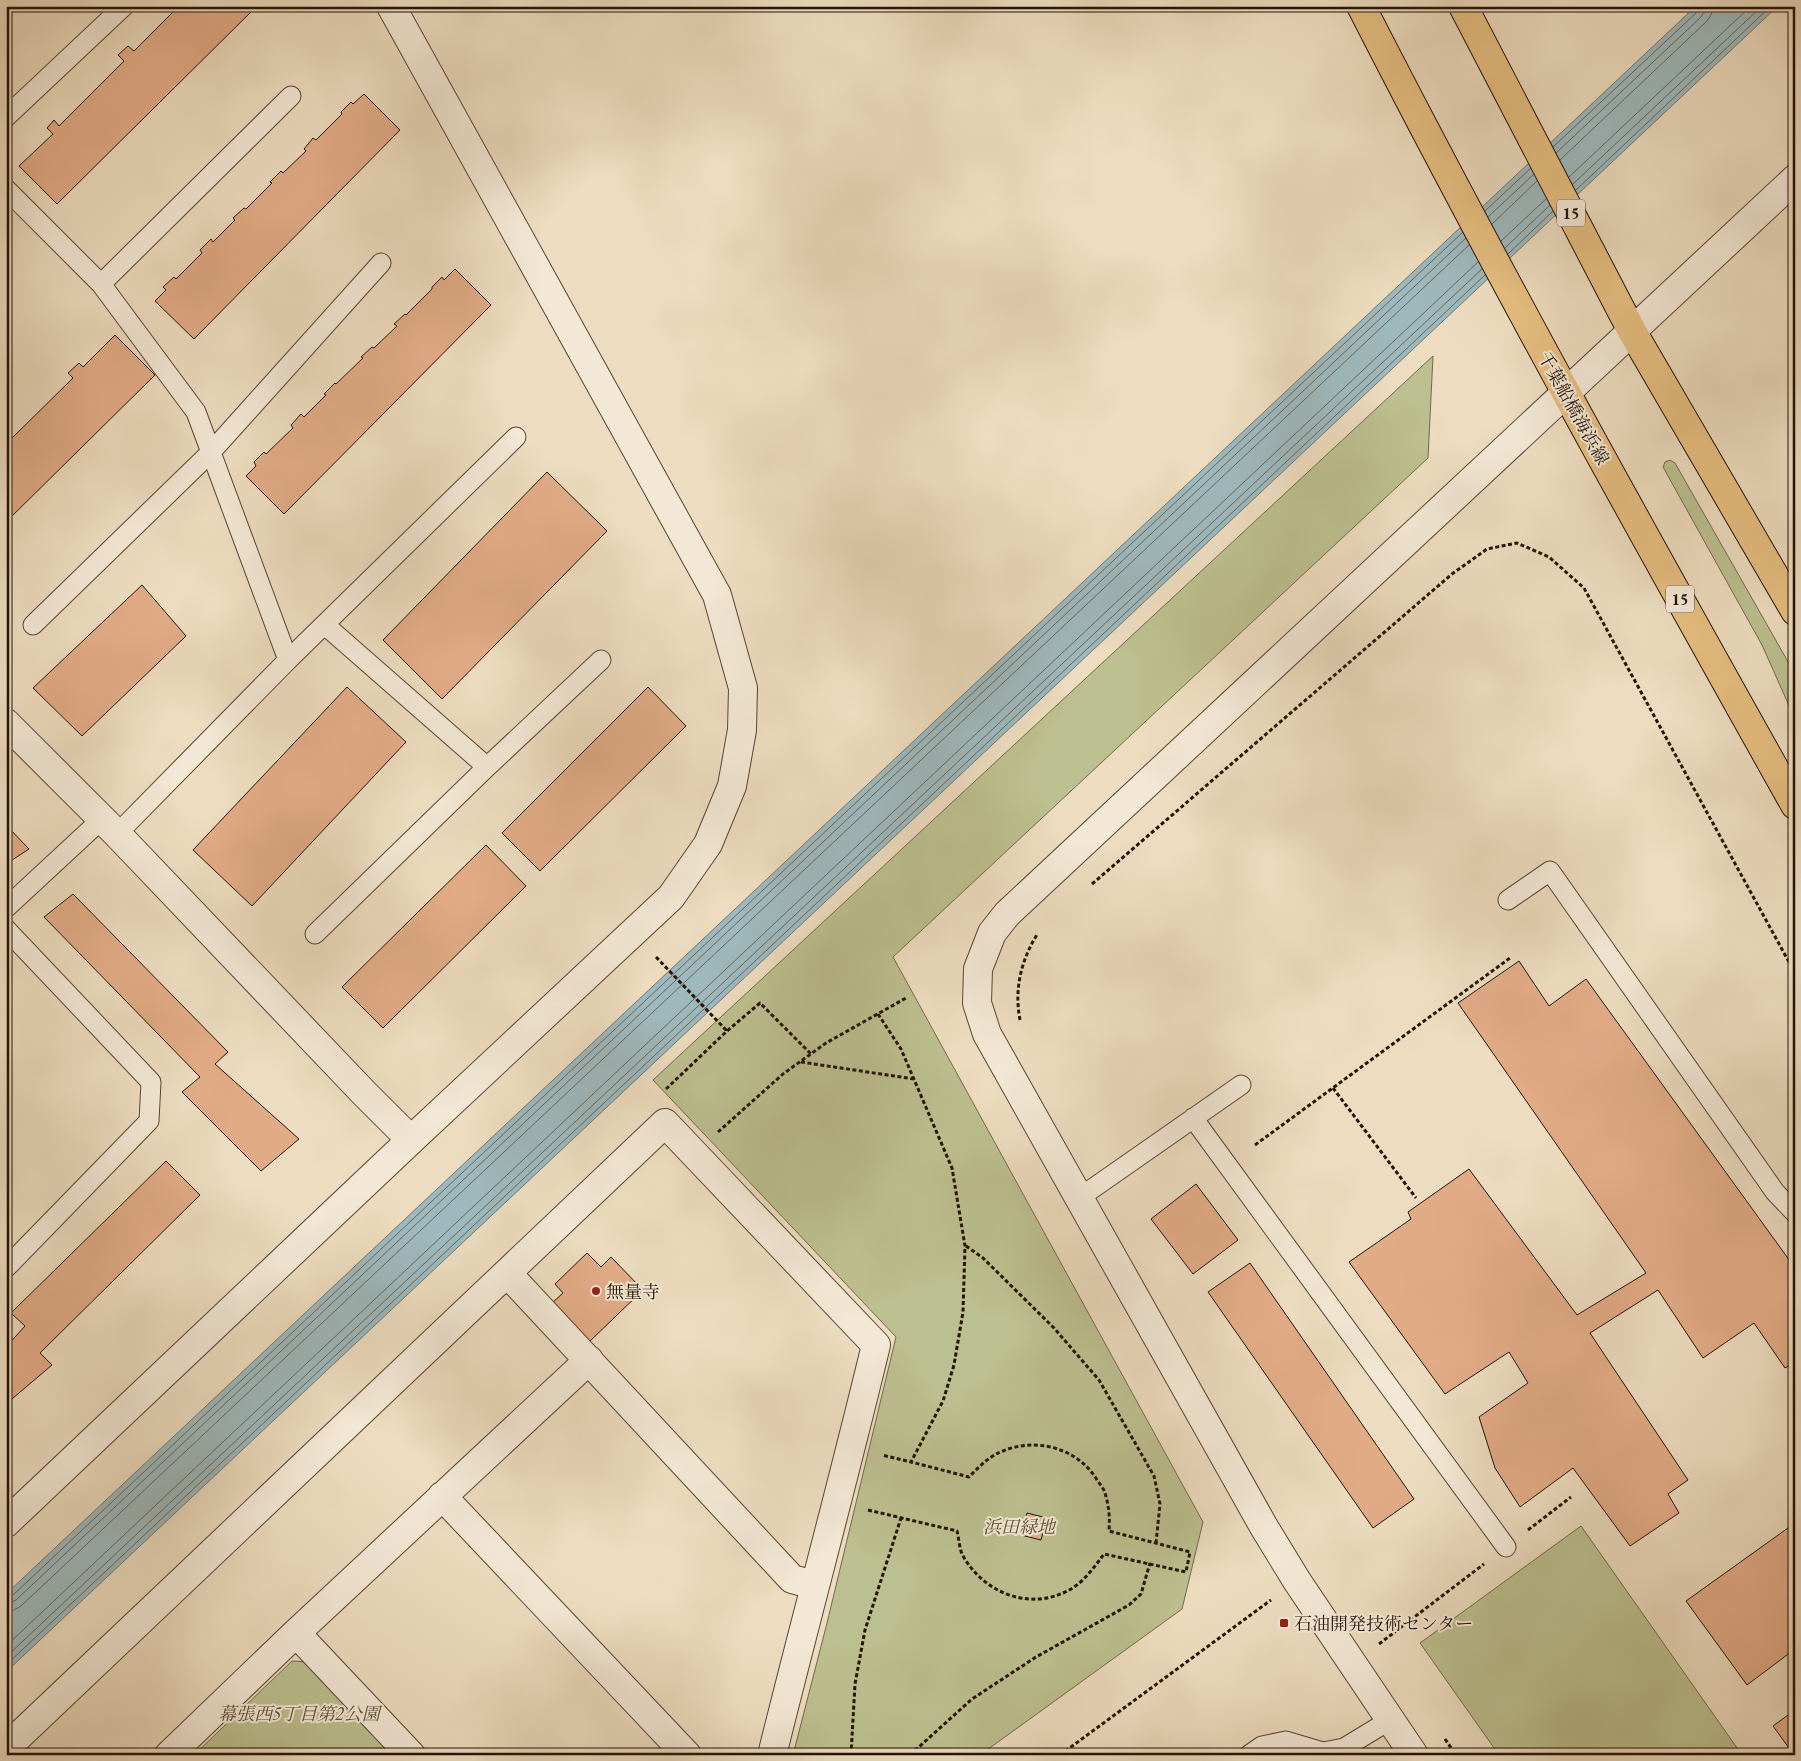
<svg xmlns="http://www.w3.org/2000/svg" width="1801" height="1761" viewBox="0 0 1801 1761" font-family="'EB Garamond','Noto Serif JP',serif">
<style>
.green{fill:#bcbf8f;stroke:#70694c}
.water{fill:#9eb9bd;stroke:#6d7775}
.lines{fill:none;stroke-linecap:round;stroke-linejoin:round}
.shore{stroke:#606662;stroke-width:1}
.building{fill:#e1ab86;stroke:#231308}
.service-casing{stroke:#564536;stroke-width:21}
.minor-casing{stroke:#564536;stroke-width:30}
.tertiary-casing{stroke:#564536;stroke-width:30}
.primary-casing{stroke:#231308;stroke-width:30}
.path{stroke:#231308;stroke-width:3;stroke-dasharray:4 2.5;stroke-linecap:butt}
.service{stroke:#f3e8d5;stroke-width:19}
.minor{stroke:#f3e8d5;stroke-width:28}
.tertiary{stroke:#f3e8d5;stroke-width:28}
.primary{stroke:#e6be80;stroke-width:28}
.poi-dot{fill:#8f2418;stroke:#f3e8d5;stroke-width:2}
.labels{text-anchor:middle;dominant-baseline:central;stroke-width:4;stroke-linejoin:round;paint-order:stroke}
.shield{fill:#f3e8d5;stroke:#615346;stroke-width:1}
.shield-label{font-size:16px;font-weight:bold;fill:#231308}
.street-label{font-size:18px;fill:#231308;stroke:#f3e8d5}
.poi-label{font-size:18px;fill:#231308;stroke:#f3e8d5;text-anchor:start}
.park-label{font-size:18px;font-style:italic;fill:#594f37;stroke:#f3e8d5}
</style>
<rect width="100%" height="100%" fill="#eddcbf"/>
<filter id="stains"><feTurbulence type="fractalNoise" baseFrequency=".004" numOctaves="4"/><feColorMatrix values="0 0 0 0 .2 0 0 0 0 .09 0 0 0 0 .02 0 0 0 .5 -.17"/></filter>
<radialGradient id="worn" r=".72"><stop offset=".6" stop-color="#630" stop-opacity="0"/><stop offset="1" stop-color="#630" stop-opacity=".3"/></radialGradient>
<path class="green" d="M1433,356L1428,458L893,957L1203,1522L1182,1609L980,1755H793L827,1623L896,1337L653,1080Z
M1670,460L1675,463L1795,674V719L1762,645L1663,467L1665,462Z
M1581,1526L1742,1755H1499L1420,1643Z
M292,1661L311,1662L394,1755H194Z"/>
<path class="water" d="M1696,6H1778L6,1672V1594Z"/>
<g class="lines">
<path class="shore" d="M1553,147L1697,12L1699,6
M1556,153L1701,17L1704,12L1705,6
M1560,160L1707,21L1711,15L1713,6
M1569,177L1751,6
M1573,184L1762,6
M1576,190L1771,6
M1485,211L1531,168
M1488,217L1534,174
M1492,224L1537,181
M1501,241L1546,199
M1505,248L1550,205
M1508,254L1553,211
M6,1597L12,1596L1463,232
M6,1604L16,1600L1466,238
M6,1611L14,1610L21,1606L1469,245
M6,1646L1478,262
M6,1657L1482,269
M6,1665L1485,275"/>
</g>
<path class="building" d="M179,6H257L57,204L19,166L53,134L47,128L54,120L59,126L124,61L118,55L128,46L134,51Z
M364,94L400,130L194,339L155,301L166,290L163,287L174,277L176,279L202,253L200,250L211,239L213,242L235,220L233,218L244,208L246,209L272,183L270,182L281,171L283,173L306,151L304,149L313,138L316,140L342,114L341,112L351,102L353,104Z
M455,269L491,305L284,514L246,476L256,466L254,462L264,452L266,454L293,428L291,425L301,414L304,417L326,395L324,394L335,383L336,384L363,358L361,357L372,347L374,348L397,326L394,324L405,314L406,315L432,289V287L442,277L444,280Z
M115,335L155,375L6,522V436L10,440L73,378L68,373L79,363L83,367Z
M547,472L607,531L442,699L383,640Z
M142,585L186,636L82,736L33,688Z
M347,687L406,742L252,906L193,850Z
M648,687L686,726L540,871L502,833Z
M6,825L29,849L6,864Z
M486,845L526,886L383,1028L342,987Z
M73,894L228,1052L215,1064L299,1139L261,1171L182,1092L200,1077L44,917Z
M1519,961L1549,1006L1586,979L1795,1268V1362L1785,1368L1754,1323L1703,1358L1658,1290L1590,1333L1688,1480L1668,1494L1679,1513L1630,1546L1573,1468L1520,1507L1495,1468L1479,1417L1528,1383L1509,1352L1445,1394L1349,1262L1411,1219L1408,1212L1469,1169L1577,1315L1646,1273L1458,1003Z
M166,1161L200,1195L40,1353L52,1365L6,1404V1347L25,1326L11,1313Z
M1196,1184L1238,1240L1193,1274L1151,1219Z
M587,1253L601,1267L611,1257L643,1290L588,1343L551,1304L563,1293L555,1284Z
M1250,1263L1414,1499L1373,1528L1208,1292Z
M1027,1513L1047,1518L1041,1540L1021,1535Z
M1795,1523V1649L1747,1685L1686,1601Z
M1795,1710V1755H1794L1773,1726Z"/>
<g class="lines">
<g class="service-casing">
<path id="service" d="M6,117L124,6
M6,189L101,284L196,412L288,660L117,834
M101,284L291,96
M33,625L211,452L381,263
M288,660L516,437
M487,767L601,660
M1508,900L1550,871L1775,1192L1795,1213
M6,908L102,819
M6,929L151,1082L149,1121L6,1268
M315,934L487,767L325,625
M1193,1118L1506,1547
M1079,1198L1241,1085
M1249,1755L1262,1746L1286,1741L1323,1752L1344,1748L1390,1720"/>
</g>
<g class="minor-casing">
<path id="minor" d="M6,723L117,834L364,1093L411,1140
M507,1273L792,1579L814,1585
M442,1496L687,1755
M296,1633L411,1755
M6,1748L665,1123L876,1345C843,1482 806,1618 772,1755
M169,1755L296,1633L589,1360"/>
</g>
<g class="tertiary-casing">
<path id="tertiary" d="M6,1523L411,1140L671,897L708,844L732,786L742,730L743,688L717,595L391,6
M1414,1755L1297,1581L1264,1527L987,1034L977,1003L978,969L992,933L1007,914L1795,179"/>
</g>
<g class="primary-casing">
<path id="primary" d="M1361,6C1499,276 1647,541 1795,805
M1463,6L1632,331L1795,611"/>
</g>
<path class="path" d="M1092,884L1452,574L1487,549L1517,543L1549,557L1584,588L1795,973
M656,957L727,1031
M878,1014L901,1049L952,1168L965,1246L963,1312L954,1365L943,1401L911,1462L882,1455
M1020,1020C1014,989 1021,960 1038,933
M801,1062L914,1079
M1333,1088L1416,1198
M666,1089L727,1031L760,1003L811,1054
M718,1132L783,1074L826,1043L906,998
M1255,1145L1510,958
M966,1246L983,1258L1054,1328L1099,1380L1154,1476L1160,1504L1156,1543
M868,1510L957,1531C959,1538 959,1547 962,1554C981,1590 1024,1610 1063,1593C1081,1586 1093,1569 1104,1554L1186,1572L1190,1552L1109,1531C1110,1518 1109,1506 1105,1493C1104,1489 1100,1484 1097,1480C1078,1448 1036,1437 1003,1451C989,1456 979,1467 969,1477L911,1462
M1528,1530L1571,1497
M1379,1644L1484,1564
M1445,1739L1456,1755
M851,1755L855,1684L865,1630L901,1518
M910,1755L972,1699L1036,1657L1129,1605L1141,1594L1150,1563
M1060,1755L1271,1600"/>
<use href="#service" class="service"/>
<use href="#minor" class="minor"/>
<use href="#tertiary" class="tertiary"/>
<use href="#primary" class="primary"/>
</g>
<g class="poi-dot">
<circle cx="596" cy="1291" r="5"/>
<rect x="1279" y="1618" width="10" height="10" rx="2.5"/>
</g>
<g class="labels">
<g class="shield">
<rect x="1557" y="199.5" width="28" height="27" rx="4"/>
<rect x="1666" y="585.5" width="28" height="27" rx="4"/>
</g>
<g class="shield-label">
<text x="1571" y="213">15</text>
<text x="1680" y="599">15</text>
</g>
<g class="street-label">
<text transform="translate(1574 408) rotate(61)">千葉船橋海浜線</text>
</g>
<g class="poi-label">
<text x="606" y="1291">無量寺</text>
<text x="1294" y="1623">石油開発技術センター</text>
</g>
<g class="park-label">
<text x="1019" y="1526">浜田緑地</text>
<text x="299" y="1713">幕張西5丁目第2公園</text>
</g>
</g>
<rect width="1801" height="1761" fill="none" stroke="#eddcbf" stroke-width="25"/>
<rect x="8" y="8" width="1786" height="1746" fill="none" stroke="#231308" stroke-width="2.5"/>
<rect x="12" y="12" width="1776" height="1736" fill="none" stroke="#231308"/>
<rect width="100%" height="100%" filter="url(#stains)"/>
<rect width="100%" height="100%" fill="url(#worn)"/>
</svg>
